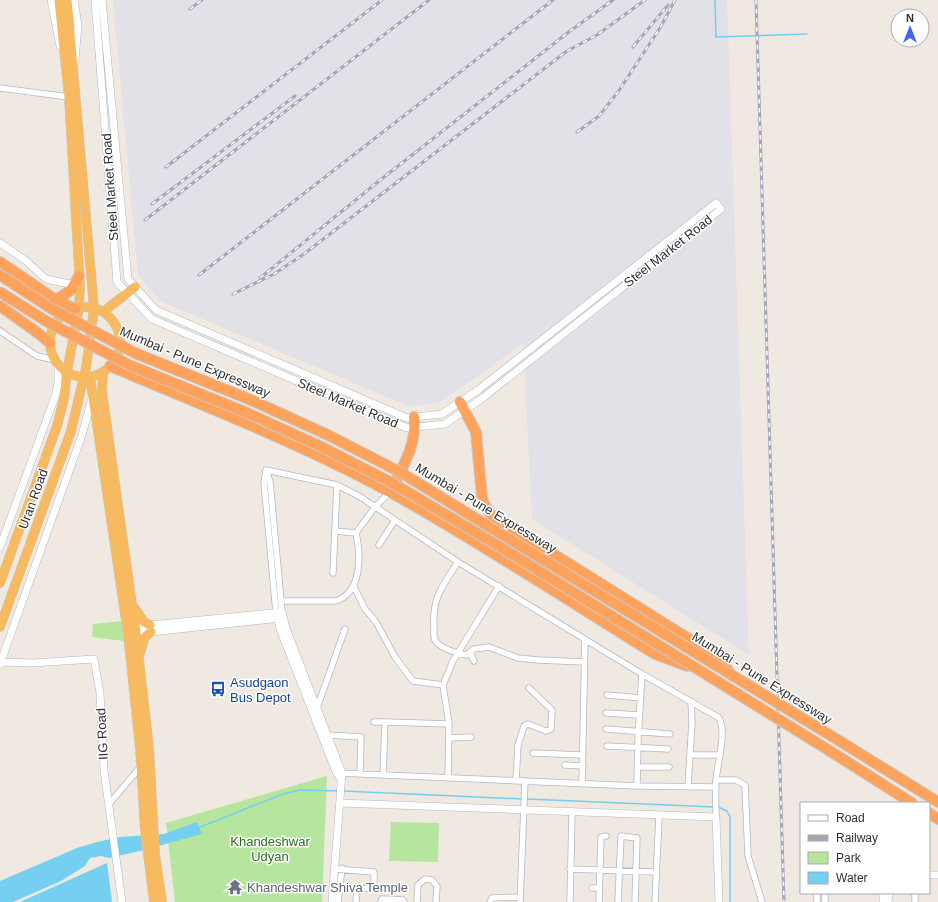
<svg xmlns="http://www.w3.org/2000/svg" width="938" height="902" viewBox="0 0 938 902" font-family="Helvetica,sans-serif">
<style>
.industrial{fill:#e3e1e8}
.green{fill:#b6e59e}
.water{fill:#75cff0}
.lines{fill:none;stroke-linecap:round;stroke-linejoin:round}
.stream{stroke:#75cff0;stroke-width:1.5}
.minor-casing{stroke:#b4b7c1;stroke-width:7}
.tertiary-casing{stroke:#b4b7c1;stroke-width:8}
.trunk-casing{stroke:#c9c9c9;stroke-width:10}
.motorway-casing{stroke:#c9c9c9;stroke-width:12}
.minor{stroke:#fff;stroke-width:5.5}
.tertiary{stroke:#fff;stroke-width:7}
.trunk{stroke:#f8ba60;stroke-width:9}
.motorway{stroke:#ffa35c;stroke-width:10}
.rail-casing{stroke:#a3a6b8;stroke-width:3}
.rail{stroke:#fff;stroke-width:1.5;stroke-dasharray:4.5;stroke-linecap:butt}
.motorway-bridge-casing{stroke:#c9c9c9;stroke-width:12;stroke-linecap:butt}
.motorway-bridge{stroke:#ffa35c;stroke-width:10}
.labels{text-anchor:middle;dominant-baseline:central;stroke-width:3;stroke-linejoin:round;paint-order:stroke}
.street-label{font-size:13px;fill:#2e2e2e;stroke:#fff}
.transit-label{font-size:13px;fill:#164399;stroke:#fff;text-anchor:start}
.park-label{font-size:13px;fill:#2c6e1b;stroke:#fff}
.worship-label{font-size:13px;fill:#5b616d;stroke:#fff;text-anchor:start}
</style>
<rect width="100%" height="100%" fill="#efe9e1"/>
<path class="industrial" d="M113,0H727L749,655L532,519L523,344L439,403L408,406L160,301L138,275Z"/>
<path class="green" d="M121,621L124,641L92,637L93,624Z
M327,776L322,902H175L166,823Z
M391,822L439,823L438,862L389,861Z"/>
<path class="water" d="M197,822L202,834L140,851L109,858L101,856L90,858L85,866L61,881L13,902H0V881L77,848L97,842L120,837L164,834Z
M107,863L112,902H20Z"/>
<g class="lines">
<path class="stream" d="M715,0L716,37L807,34
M343,791L523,799
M527,799L715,807
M718,807L727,811L730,817V902
M198,828L280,795L299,790L339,791"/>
<g class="minor-casing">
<path id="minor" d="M0,88L69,97
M0,331L37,356L55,360
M266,470L337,485L359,496L458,562L642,674L718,717C728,729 717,765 716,780C715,792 716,805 716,817
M266,470L264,482L276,612
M267,472L270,482L282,612
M336,531L356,533L375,507L390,492
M379,545L395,520
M458,562C444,584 432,597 434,625C434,629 433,636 435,640C440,649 457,653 466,655L474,649L489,647L518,658L538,660L584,662
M333,573L337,485
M354,587L365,609L376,622L395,657L413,681L443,685
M281,601H336C362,592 361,556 356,533
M470,652L474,661
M607,695L641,698
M317,708L345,629
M606,713L639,715
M374,722H385
M606,729L670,734
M328,735L361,737L360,774
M449,738L471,737
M607,746L668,749
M533,753L583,755
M690,755H720
M565,765L583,766
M638,767H669
M339,773L637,786L716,787
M383,775L385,722L449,724
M448,778L449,724L443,685L453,661L499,586
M516,780L518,745L524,726L528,724L546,731L551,729L552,710L529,688
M716,780H736L745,785L748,856L762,902
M582,784L585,639
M637,786L638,739L642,674
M688,787L692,722L691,701
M109,804L142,765
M334,869L374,872V888L357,889L356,902
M570,869L656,872
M592,888H599
M817,893V902
M825,893V902
M338,902L342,868
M381,902L382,899L403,900L404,902
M417,902L418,885L425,879L432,880L437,886L436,902
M490,902L492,898L520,897
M520,902L525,781
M570,902L572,812
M599,902L601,837L606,836
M618,902L621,836L637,838L635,902
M655,902L659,816
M915,902V893"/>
</g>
<g class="tertiary-casing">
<path id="tertiary" d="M51,0L60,46
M74,0L78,25L75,60
M95,0L117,282L152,319L407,428L445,424L484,397L721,209L716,203L478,390L442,414L407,418L156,310L128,279L102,0
M0,243L25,260L46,279L75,285
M0,547L56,394L58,383V365
M276,612L280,629L336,772L340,778
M131,627L282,612L286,628L342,773L332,902
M132,634L281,618
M1,662L32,663L94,659L100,693L104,770L122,902
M0,664L82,435L92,398
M340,803L716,817L719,902
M929,875H938
M883,902L884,893
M888,902L889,893"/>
</g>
<g class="trunk-casing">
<path id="trunk" d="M50 342a35 35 0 1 1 70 0a35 35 0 1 1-70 0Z
M103,312L135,287
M103,372L102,391L136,633L149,748L155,854L162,902
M90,377L128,634L140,748L145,830L154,902
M0,583L57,426L64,399L67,372L79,308L80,286L69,97L59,0
M134,607L144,622L150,625
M0,627L71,431L86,368L94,308L67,0
M140,653L145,637L151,632"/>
</g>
<g class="motorway-casing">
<path id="motorway" d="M0,262L56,300L75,309
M56,300L71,290L79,276
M0,306L38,333L50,343
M110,366C204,406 300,443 390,492C480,542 567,600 655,654L687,666
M460,402L476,432L482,497L484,504L491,515L710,652L728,670
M391,490C403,466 417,445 414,417
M838,740L938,802
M830,751L912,803
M929,813L938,819"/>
</g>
<use href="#minor" class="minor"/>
<use href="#tertiary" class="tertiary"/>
<use href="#trunk" class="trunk"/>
<use href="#motorway" class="motorway"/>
<g class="rail-casing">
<path id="rail" d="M756,0L784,902
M190,9L202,0
M633,47L668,5
M577,132L599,116L618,92L660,28L675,0
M166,167L382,0
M152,204L295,96
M145,220L429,0
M199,275L553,0
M260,278L379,181L570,31L613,0
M233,294L274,274L304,254L567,51L597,35L645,0"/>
</g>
<use href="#rail" class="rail"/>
<g class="motorway-bridge-casing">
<path id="motorway-bridge" d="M0,275L52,309L135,353L251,400L328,435L400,472L838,740
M0,292L46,321L129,365L245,412L322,447L394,484L492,542L830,751"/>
</g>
<use href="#motorway-bridge" class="motorway-bridge"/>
</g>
<defs>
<g id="bus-bare" transform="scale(1.2)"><path d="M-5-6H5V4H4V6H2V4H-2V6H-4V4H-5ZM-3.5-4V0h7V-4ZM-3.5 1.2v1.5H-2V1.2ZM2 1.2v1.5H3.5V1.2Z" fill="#1a4fb4" stroke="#fff" stroke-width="2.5" paint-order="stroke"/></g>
<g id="temple-bare" transform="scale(1.2)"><path d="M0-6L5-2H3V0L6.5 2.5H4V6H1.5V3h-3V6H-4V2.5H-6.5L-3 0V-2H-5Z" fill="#6b7280" stroke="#fff" stroke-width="2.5" paint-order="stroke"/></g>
</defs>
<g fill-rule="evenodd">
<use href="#bus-bare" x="218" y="689"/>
<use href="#temple-bare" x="235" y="887"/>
</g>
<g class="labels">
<g class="street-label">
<text transform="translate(110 187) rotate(-94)">Steel Market Road</text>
<text transform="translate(668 251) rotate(-38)">Steel Market Road</text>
<text transform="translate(195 362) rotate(23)">Mumbai - Pune Expressway</text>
<text transform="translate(348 403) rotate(23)">Steel Market Road</text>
<text transform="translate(33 499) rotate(-70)">Uran Road</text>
<text transform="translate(486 508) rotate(31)">Mumbai - Pune Expressway</text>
<text transform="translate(762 678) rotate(32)">Mumbai - Pune Expressway</text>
<text transform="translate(102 734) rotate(-93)">IIG Road</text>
</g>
<g class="transit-label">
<text x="230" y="682">Asudgaon<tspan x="230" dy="15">Bus Depot</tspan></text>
</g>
<g class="park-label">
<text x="270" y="841">Khandeshwar<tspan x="270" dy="15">Udyan</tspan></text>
</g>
<g class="worship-label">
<text x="247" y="887">Khandeshwar Shiva Temple</text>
</g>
</g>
<rect x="800" y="802" width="130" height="92" fill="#ffffff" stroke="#ababab"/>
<rect x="808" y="815" width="20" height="6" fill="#ffffff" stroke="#ababab"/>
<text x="836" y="822" font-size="12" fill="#2e2e2e">Road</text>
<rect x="808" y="835" width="20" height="6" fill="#a3a6b8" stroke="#ababab"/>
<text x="836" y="842" font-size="12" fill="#2e2e2e">Railway</text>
<rect x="808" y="852" width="20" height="12" fill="#b6e59e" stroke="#ababab"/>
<text x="836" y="862" font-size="12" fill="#2e2e2e">Park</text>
<rect x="808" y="872" width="20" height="12" fill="#75cff0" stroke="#ababab"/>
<text x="836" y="882" font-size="12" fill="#2e2e2e">Water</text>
<g transform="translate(910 28)"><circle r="19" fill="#ffffff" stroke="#ababab"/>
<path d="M0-3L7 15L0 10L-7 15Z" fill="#4264fb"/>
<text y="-6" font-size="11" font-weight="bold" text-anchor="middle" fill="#2e2e2e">N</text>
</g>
</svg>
